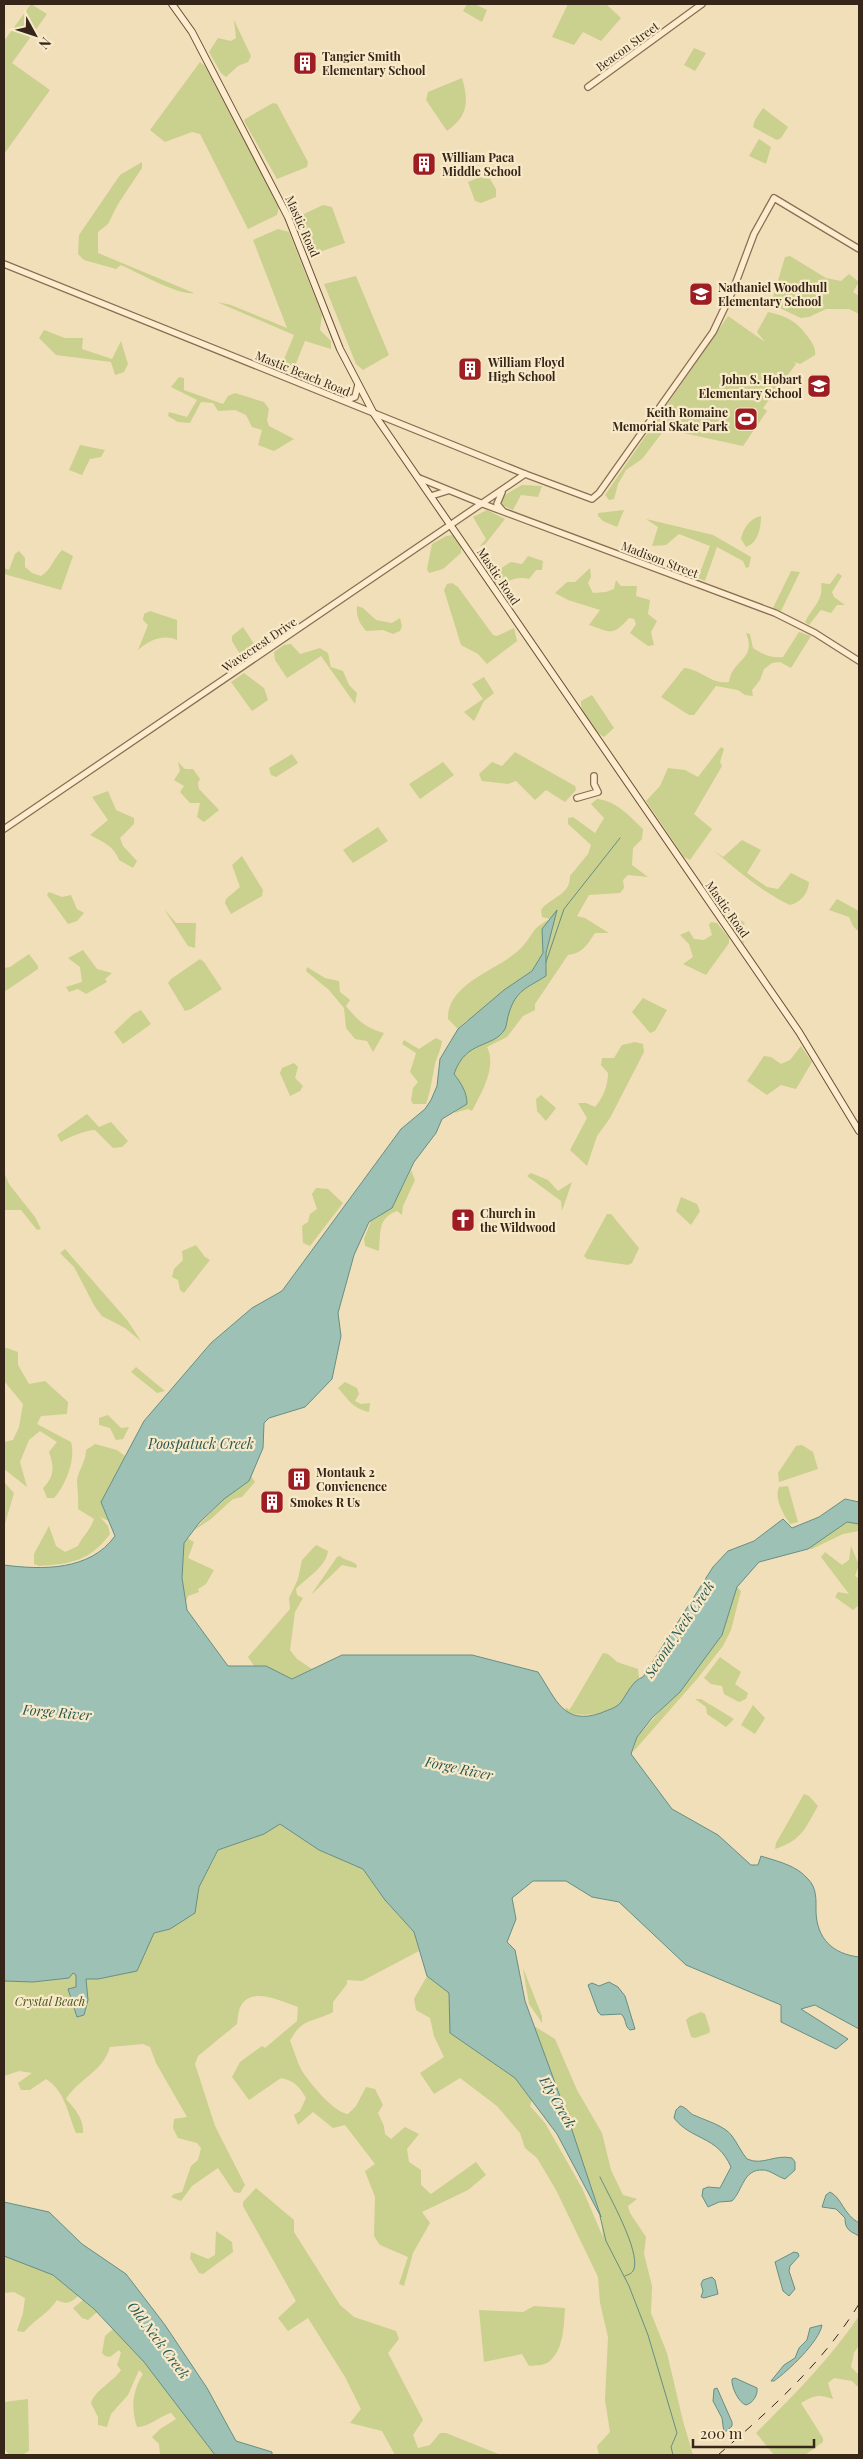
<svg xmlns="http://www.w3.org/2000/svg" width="863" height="2459" viewBox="0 0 863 2459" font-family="'Playfair Display',serif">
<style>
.green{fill:#cad08d}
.water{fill:#9ec1b6;stroke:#668f83}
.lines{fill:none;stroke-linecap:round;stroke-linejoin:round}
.stream{stroke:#668f83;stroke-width:1}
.tertiary-casing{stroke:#896e53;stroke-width:8}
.secondary-casing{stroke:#6a4f36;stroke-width:8}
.tertiary{stroke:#fceccd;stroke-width:5.5}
.secondary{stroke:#fceccd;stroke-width:6}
.rail{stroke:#362619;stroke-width:1;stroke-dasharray:9 9;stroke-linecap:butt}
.labels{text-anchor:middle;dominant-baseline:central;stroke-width:4.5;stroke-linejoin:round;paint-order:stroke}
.street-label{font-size:12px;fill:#362619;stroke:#f8e9c9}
.poi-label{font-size:12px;font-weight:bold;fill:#362619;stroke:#f8e9c9;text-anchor:start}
.park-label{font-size:12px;font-style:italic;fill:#49551e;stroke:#f8e9c9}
.water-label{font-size:14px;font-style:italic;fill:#275853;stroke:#f8e9c9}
</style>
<rect width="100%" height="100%" fill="#f1dfb9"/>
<path class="green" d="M31,4L47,14L12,63L50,90L4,154V41Z
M467,4H475L487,10L482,22L463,11Z
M568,4H606L621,18L601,41L583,32L574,45L552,37Z
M234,20L251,56L248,62L238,66L226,77L221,73L209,52L218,38L231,41L236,38Z
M694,48L706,53L695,71L684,65Z
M200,62L205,66L279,207L277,215L248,229L200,134L192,132L165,142L150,130Z
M462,78C469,102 468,116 447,131L426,100L428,92Z
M273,103L277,104L308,162L307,167L277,179L244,121L245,119Z
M763,108L788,127L781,138L777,140L753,127L755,120Z
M759,139L771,147L766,164L749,156Z
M142,162V168L118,204L108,224L98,232V253L194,293C179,296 137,272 121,265L116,269L84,260L78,254L79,235L120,175Z
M480,177L490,179L496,189V197L481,203L475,201L468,182Z
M323,205L332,207L345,243L311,255L296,220L300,216Z
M278,229L289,232L322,315L320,330L331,341V349L305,341L292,373L280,369L294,335L217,302L231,305L287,328L253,240Z
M790,256L826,278L841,281L849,274L859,282L853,292L859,296V314L849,309H826L809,317L801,318L771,304L785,257Z
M356,276L389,355L363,370L356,364L324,284Z
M768,312C786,316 797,321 808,337C812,343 816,347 815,355L800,364L794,362L796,364L763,408L767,411L743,446L665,429L642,459L626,470L618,484L614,499L609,500L605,495L728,316L765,342L757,332Z
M44,330L65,338H83L82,349L112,359L121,341L128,364L124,372L115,375L111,362L56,355L39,338Z
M179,377L184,378V390L223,404L228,396L235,393L264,402L269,409L267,420L269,426L294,439L274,451L258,445L262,430L252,427L246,415L235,410L218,411L213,403L201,402L190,423L178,422L168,416L169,412L187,417L197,400L171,387Z
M80,445L105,450L101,457L90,459L82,475L69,470Z
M522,485L542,486L538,497L521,495L513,510L504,506L501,502L503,496Z
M487,510L505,519L483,547L480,546L486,539L473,517Z
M624,510L617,527L603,521L598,516V513Z
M761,516C761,528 758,543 746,547L741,539C743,529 750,518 761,516Z
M646,519L713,535L751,557L749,567L746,568L743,561L717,547L705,581L698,578L710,546L679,534L666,545L652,546L658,527Z
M453,535L461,547V553L443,569L429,573L427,569L432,544L446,536Z
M62,550L73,556L61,590L4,574V568L9,570L15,554L19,551L25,558V567L32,573L41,576C52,569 53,559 62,550Z
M528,556L543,561L542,570H536L529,579C516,576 507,581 497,588L490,575L511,562L522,564Z
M590,568L591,577L588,583L593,593L606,592L614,589L616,580L621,586H637L636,596L650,600L648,614L657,621L651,632L654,645L648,646L630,633L636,624L634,619L629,618C612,637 611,632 589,625L600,610L568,600L555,593L567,582H575Z
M791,571L800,572L780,613L773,608Z
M838,573L842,576L832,592L834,597L845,605H837L831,613L821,610L809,625L805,622C812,607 824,601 821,583L830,584Z
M452,583L458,587L493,635L497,636L514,628L517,641L487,664L478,654L461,645L444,590L447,584Z
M357,606L363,608L376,620L392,623L400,618L402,626L400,631L393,634L383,630L366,631C359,623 356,616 357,606Z
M150,611L177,620V640C162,634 150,640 138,650L148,625L143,620L144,614Z
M243,627L258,650L244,661L232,641V636Z
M799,632L811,636L791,668L780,662L772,663L764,669L760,680L752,690L753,696L745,695L738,690L716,686L694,715H689L661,697L684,668C701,669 711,685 729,682C733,658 757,660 746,633L750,634L753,648C764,655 770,658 783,657Z
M291,644L300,654L320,648L328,653L331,667L343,671L349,685L357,693L355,704L321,656L287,678L275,660L274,652L284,645Z
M244,673L264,688L268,700L252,711L231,682Z
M484,677L494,693L484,701L474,721L464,712L483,699L472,684Z
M592,695L614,728L604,737C593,731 580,712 581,701Z
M721,747L724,749L720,762L722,766L694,814L712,829L690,860L684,857L646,801L660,786L668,768L685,770L698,777Z
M515,752L575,786L576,790L565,802L546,790L535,800L516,781L508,784L482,781L479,774L492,762L502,766Z
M292,754L298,763L276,777L271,775L269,768Z
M178,762L185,769H193L200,779L198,783L199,789L219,810L204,822L197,817L200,803H190L180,792L184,786L174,780L180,771Z
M443,762L454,775L420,799L409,784Z
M108,791L116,810L134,818V824L120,838L123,846L137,861L133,868L119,860C114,846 103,842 90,835L108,820L92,797Z
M597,799C617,801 629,816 643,829L642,839L633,848L632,865L648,877L628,875L623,880L624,888L620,893L589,895L577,916L585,918L609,933H595C587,945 583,953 568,955L535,1004V1010L523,1016L507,1037L487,1047C497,1067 482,1092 472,1111L468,1109L454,1113L467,1103L460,1082L454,1074C460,1056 471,1048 488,1042L467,1020L458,1029L448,1019C447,981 502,970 523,946C535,932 531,929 550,919L542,917L541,910C549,898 571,895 570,876L588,854L591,845L568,824V818L573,817L595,833L604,818L591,804Z
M378,827L388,841L353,863L343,850Z
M742,840L761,850L747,873L767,887L778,889L791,873L809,882C808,894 801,902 790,905C762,892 737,870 713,850L723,857Z
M242,856L263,890L262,896L231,914L225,903L226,899L240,887L232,865Z
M49,892L62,897L71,895L77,909L84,913L77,921L68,924L47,895Z
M837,899L859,911V932L853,926L849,917L829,910Z
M722,907L745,923L742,928L744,944L720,911Z
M164,909L176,923H196L195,948L188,946Z
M711,922L717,923L729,938V943L706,975L683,964L693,957L689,944L680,935L689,931L694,939L704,940L712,935L709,925Z
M83,950L97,969L112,973L105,979L107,982L86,994L78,989L69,992L66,987L82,982L80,967L68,958Z
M29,954L38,966V969L4,992V968L10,967Z
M200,959L204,962L222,989L191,1009L185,1011L168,983L171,979Z
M307,967L325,978L339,981L340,992L350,1000L346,1006C358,1021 366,1028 384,1033L373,1052L367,1041L355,1039L346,1028L344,1008L329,990L306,971Z
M643,998L667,1010L655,1031L650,1033L632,1012Z
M141,1010L151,1024L123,1044L114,1032L133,1014Z
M436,1038L442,1041C441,1050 437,1056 435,1064C432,1078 431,1090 426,1104H413L411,1100L413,1088L418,1082L410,1072L416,1053L402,1044L404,1040L419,1049Z
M635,1042L643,1044L644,1052L610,1118L597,1136L587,1166L570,1150L587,1118L578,1103H586L595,1107C603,1098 608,1086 608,1073L601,1065L602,1058H614L622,1045Z
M801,1046L812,1062L796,1089L781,1085L767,1095L747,1081L764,1056L771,1057L781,1064L790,1060Z
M294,1063L298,1067L295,1078L303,1086L300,1091L290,1096L280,1073L282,1068Z
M541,1095L556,1108L546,1121L537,1111L536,1099Z
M87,1114L99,1127L111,1122L128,1141L122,1147L113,1148L95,1130C86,1130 69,1137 61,1142L57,1135Z
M411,1170L415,1180L403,1206L402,1215L397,1211C377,1218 381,1233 379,1251L365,1246L364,1239L371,1221C390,1214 402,1188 411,1170Z
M4,1172L9,1184L35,1217L41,1229L37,1230L21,1210H4Z
M531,1173L548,1180L558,1191L572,1182L562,1211L561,1201L527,1176Z
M316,1188L328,1189L343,1203L310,1246L303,1243L302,1226L308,1222L310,1214L317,1209L312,1194Z
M681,1197L697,1204L700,1211L691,1225L676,1211Z
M607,1214H611L639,1248L632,1263L628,1265L587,1259L584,1256Z
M196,1245L205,1257L210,1260L184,1293L180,1290L178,1280L172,1277L174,1269L183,1260L182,1251Z
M65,1249L127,1320L141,1341L125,1328L102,1316L95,1307L74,1267L60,1253Z
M4,1347L18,1352V1365L29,1384L45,1381L68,1402L67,1414L41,1416L37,1424L71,1442C76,1459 66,1485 54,1498H47L43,1488C55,1476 54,1467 49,1452L57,1442L40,1431L29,1440L20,1462L27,1487L4,1469V1442L13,1440L19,1427L23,1404L4,1381Z
M136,1367L165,1391L157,1393L131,1372Z
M345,1382L357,1388L359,1394L355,1401L361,1404L370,1403L369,1412C352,1408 349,1400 338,1388Z
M108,1415L121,1428L129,1427L123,1439L116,1440L110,1428L99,1425V1418Z
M95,1444L117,1450L125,1456L101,1502L109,1521L100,1517L108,1526L110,1534C90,1561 71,1564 39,1566L34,1564V1554L49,1526L56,1546L65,1552L78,1546C83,1535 90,1531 94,1519L78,1509C79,1499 77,1487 77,1480C79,1469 86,1462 86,1450Z
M802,1445L813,1452L818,1469L779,1482L778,1473L796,1446Z
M251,1476L255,1482L242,1497L233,1499L211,1519L193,1531L224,1499L248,1481Z
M4,1482L14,1493L4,1527Z
M788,1486L798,1522L790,1524C783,1514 774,1499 779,1487Z
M847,1522L859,1524V1531L843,1534L812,1549H808Z
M187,1538L194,1542L188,1558L214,1570L206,1584L198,1589L199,1592L188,1596L186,1602C183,1586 177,1551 187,1538Z
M316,1545L328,1551C326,1567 306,1578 296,1589L297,1595L303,1598L295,1612L290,1650L297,1659L312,1669L292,1679L266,1666H254L248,1657L290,1609L289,1598L298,1579L302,1560Z
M851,1546L859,1565L855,1576L859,1579V1605L853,1610L835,1597L838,1592L849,1594L821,1557L825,1552L842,1565L849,1560Z
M340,1556C345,1561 352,1560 357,1565L356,1568L342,1565L311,1595L337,1557Z
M737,1587L741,1591L731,1630L723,1646L697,1679L633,1752L637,1737L690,1678L722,1635Z
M603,1653L608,1654L617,1662L638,1669L639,1678C633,1686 627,1695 621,1703C610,1716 579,1717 565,1712L566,1707L569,1710L572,1706Z
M720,1657L741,1672L735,1684L748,1693L746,1699L739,1702L724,1694L722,1686L711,1684L704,1678Z
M695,1699H701L734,1719L726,1727L707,1714L706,1707Z
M753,1705L765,1718L755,1734L741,1725Z
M804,1794L809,1796L818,1806C804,1830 803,1839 775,1849L776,1843Z
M280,1824L319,1850L363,1869L385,1900L414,1932L419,1951L362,1981L347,1980V1984L333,2002V2012C313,2023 302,2017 290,2041C294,2050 297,2062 302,2071C310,2083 334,2113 348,2114L356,2106L366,2087L375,2089L383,2105L378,2113L384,2126L385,2134L391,2139L405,2127L419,2134L407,2149L409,2162L421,2170V2185L431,2194L476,2162L486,2175L468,2190L422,2212L430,2223L413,2253L404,2286L399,2284L408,2257L380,2245L374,2236L375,2197L365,2171L375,2164L345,2125L333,2128L313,2112L298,2125L294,2115L300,2111L306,2098C299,2086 295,2081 281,2078L249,2100L232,2077L240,2062L262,2046L265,2048L297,2021L298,2007C282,2002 254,1987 242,2004C238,2009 238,2018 237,2024L198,2056L195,2064L215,2126L245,2185L240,2193L234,2192L218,2168L192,2186L181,2201L171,2197L174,2194L182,2192L191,2166L198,2160L201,2148L197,2143L178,2138L173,2128L174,2119L187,2117L156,2063L150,2047L143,2044L110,2047C103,2072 79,2078 66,2099C75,2109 84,2119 83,2133H76C68,2114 65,2091 46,2079L30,2090H21L18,2083L32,2073L19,2071L4,2076V1981L33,1982L69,1978L72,1973L76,1974V1988L69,1989L77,2017L84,2015L88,2000L86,1979H98L137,1971L154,1933L170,1929L194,1913L199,1887L219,1850L264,1834Z
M523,1968L542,2016V2023L529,2004Z
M427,1976L450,1993V2033L515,2078L532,2100L530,2106L545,2123L582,2188L603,2237L601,2217L534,2026L555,2039L577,2090L602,2133L611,2170L623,2195L637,2199L628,2206L630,2213L646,2237L644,2254L652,2286L651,2313L667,2353L683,2421L693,2455H599L597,2446L610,2432L605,2400L608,2337L600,2303L598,2277L556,2190L537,2158L525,2148L520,2133L497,2106L460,2078L434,2094L420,2073L444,2057L434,2036L430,2018L416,2010L414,1999Z
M701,2012L705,2014L710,2030L709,2033L695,2038L691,2037L686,2020L689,2017Z
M256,2188L294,2220V2232L340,2305L354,2317L396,2331L399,2339L388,2353L423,2420L413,2435L418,2448L430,2445L440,2433H446L501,2455H395L382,2431L350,2423L361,2409L345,2377L308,2318L288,2331L278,2318L296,2301L243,2206V2202Z
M216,2231L232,2242L233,2252L203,2274L199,2273L190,2258L191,2252L208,2259L215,2255Z
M4,2255L53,2274L78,2296C71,2303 66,2305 57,2300C49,2313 34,2320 24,2332L17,2331L23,2313L25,2298L14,2292L4,2293Z
M83,2300L97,2312L88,2320L82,2318L73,2308Z
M534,2306L565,2308C564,2324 564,2347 551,2360C546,2366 536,2365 529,2366L522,2354L484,2362L479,2310L523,2312Z
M859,2316V2345L854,2353L851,2367L859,2375V2388L852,2381L834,2378L828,2383L833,2399C819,2394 814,2395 801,2403L823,2438V2442L805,2455H774L756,2433C793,2396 830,2359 859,2316Z
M113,2329L144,2362L215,2455H160L159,2444L152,2437L160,2429L176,2419L171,2413C159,2416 150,2427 137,2427C131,2409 132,2391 143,2374L139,2370L128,2395L111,2414L107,2427L98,2425V2417L91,2403C95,2390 113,2382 121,2370L117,2365L121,2353L119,2350L110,2357L105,2356L102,2353L105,2336Z
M28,2399L29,2451L22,2455H9L4,2448V2402Z"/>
<path class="water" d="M557,910L546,953V976C527,988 516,990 509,1013C507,1018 507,1025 505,1029C493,1049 466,1039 454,1074C461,1083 467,1092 467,1104L442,1119L436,1133L414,1162L392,1208L369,1222L354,1255L338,1313L341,1336L332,1379L305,1407L269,1418L264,1423L263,1448L249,1481L224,1499L199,1523L184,1543L182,1578L187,1610L228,1666H266L292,1679L342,1655H472L538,1672C556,1699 563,1726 601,1713C607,1710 617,1708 621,1702C627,1694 633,1680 643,1677L713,1567L728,1551L754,1541L783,1519L792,1528L819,1517L845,1499L859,1502V1524L847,1522L808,1549L759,1562L737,1587L722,1635L680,1692L652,1718L637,1737L631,1754L672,1809L718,1835L751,1865H758L761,1856L764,1857C780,1862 797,1866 808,1879C817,1888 816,1900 816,1912C817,1939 833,1954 859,1957V2029L815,2005L801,2009L848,2039L836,2049L781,2022V2005L686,1965L619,1902L592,1897L566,1881H533L512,1898L516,1919L507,1942L515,1950L525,2001L569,2121L601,2217L557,2134L515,2078L450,2033L449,1993L427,1976L414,1932L385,1900L363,1869L319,1850L280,1824L264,1834L218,1850L199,1887L195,1913L170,1929L154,1933L137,1971L98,1979H86L88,2000L84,2015L77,2017L68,1989L76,1987V1975L73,1973L69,1978L33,1982L4,1981V1565C42,1570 90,1571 115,1536L101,1502L144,1421L211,1343L252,1308L282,1291L401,1129L425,1109L431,1100L437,1086L440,1059L458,1029L504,990L532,971L543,953L542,929Z
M609,1982L618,1987L625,1996L635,2029L630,2030C624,2026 627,2019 621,2014L601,2015L598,2012L588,1985L592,1983L599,1986Z
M680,2106C687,2107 689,2114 696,2116C707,2121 725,2126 732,2136C738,2144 741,2152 747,2159C763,2166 774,2154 792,2158L795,2162V2170L785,2179C778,2177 770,2170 763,2170C743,2169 743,2190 732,2201L719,2202L708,2207L702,2196L703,2189L708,2187L720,2188L731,2167C717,2135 692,2141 674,2118L676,2110Z
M830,2192C842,2198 843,2214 859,2223V2236C850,2231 845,2230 845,2218L836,2209L822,2207L826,2195Z
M4,2202L49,2212L82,2244L126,2274L165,2325L207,2388L236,2441L272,2452V2455H215L144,2362L94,2309L53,2275L4,2256Z
M794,2252L798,2253L799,2256L790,2266L789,2271L795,2289L789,2296L783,2291L775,2262Z
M712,2277L715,2280L718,2294L704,2298L701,2297L703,2291L701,2284L703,2280Z
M822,2325C819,2342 788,2371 774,2381H771L784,2365L795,2358L799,2348L807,2340L810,2328Z
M735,2378L757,2388C758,2395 753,2403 746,2405C739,2403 731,2387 732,2379Z
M717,2388L732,2422V2426L724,2433L722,2418L713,2401L714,2389Z"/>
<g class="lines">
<path class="stream" d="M546,962L564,909L620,838
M600,2177C609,2196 640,2250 634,2269C632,2274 629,2274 625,2276
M600,2216L606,2241L629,2286L648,2335L677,2433L671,2447L673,2455"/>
<g class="tertiary-casing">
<path id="tertiary" d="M588,87L702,4
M4,264L525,474L592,499L599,493L713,332L733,290L754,234L774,198L859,249
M344,401L355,397L358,385
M419,478L483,504L775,613L815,633L859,661
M502,492L497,504L503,511
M431,496L447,491
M577,798L598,792L594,784V776
M4,829L525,474"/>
</g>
<g class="secondary-casing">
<path id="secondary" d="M172,4L192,32L288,217L340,349L374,414L799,1032L859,1131"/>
</g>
<use href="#tertiary" class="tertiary"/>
<use href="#secondary" class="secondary"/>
<path class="rail" d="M718,2455C771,2409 822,2364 859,2304"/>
</g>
<defs>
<g id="building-square" transform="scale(1.25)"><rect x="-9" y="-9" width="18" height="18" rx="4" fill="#9d1d22" stroke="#f8e9c9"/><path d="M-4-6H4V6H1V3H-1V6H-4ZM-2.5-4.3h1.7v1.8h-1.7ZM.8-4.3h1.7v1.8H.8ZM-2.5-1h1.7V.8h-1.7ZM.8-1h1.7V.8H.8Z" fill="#fff"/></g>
<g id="school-square" transform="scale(1.25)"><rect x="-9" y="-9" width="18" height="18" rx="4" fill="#9d1d22" stroke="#f8e9c9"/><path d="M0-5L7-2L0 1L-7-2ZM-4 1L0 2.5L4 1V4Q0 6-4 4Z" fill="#fff"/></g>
<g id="stadium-square" transform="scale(1.25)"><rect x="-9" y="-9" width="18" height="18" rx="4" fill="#9d1d22" stroke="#f8e9c9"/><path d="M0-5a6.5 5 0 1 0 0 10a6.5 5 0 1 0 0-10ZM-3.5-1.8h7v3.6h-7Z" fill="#fff"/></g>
<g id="church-square" transform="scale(1.25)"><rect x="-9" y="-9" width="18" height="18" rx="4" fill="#9d1d22" stroke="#f8e9c9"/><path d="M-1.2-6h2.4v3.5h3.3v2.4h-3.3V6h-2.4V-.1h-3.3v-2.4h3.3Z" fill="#fff"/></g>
</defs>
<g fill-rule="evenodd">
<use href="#building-square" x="305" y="63"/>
<use href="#building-square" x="424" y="164"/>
<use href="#school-square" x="701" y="294"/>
<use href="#building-square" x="470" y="369"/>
<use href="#school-square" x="819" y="386"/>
<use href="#stadium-square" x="746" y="419"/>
<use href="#church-square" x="463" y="1220"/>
<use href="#building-square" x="299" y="1479"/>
<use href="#building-square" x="272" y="1502"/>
</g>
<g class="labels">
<g class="street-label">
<text transform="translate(627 46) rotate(-36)">Beacon Street</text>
<text transform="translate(303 226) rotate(66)">Mastic Road</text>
<text transform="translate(303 373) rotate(22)">Mastic Beach Road</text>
<text transform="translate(660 559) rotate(21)">Madison Street</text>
<text transform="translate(499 576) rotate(56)">Mastic Road</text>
<text transform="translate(259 644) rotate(-34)">Wavecrest Drive</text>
<text transform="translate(728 909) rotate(55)">Mastic Road</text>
</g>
<g class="poi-label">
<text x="322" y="56">Tangier Smith<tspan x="322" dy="14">Elementary School</tspan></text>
<text x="442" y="157">William Paca<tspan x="442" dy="14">Middle School</tspan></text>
<text x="718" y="287">Nathaniel Woodhull<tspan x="718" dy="14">Elementary School</tspan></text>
<text x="488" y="362">William Floyd<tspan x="488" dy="14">High School</tspan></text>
<text x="802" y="379" text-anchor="end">John S. Hobart<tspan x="802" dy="14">Elementary School</tspan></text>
<text x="728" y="412" text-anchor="end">Keith Romaine<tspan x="728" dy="14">Memorial Skate Park</tspan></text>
<text x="480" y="1213">Church in<tspan x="480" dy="14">the Wildwood</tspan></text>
<text x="316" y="1472">Montauk 2<tspan x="316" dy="14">Convienence</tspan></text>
<text x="290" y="1502">Smokes R Us</text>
</g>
<g class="park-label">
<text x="50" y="2001">Crystal Beach</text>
</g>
<g class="water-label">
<text x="201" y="1443">Poospatuck Creek</text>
<text transform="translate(679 1629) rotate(-56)">Second Neck Creek</text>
<text transform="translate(57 1712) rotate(5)">Forge River</text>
<text transform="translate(459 1768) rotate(12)">Forge River</text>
<text transform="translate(558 2102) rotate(60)">Ely Creek</text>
<text transform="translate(159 2340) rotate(53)">Old Neck Creek</text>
</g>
</g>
<rect width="863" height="2459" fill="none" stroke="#362619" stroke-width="10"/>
<g transform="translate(35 35) rotate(130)" stroke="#f8e9c9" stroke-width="4" paint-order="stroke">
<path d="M0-4L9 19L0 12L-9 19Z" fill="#362619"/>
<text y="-8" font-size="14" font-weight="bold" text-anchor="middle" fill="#362619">N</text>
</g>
<path d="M693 2439v8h121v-8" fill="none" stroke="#362619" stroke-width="2.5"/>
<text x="700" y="2439" font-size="15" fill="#362619" stroke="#f8e9c9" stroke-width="4" paint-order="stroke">200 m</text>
</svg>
